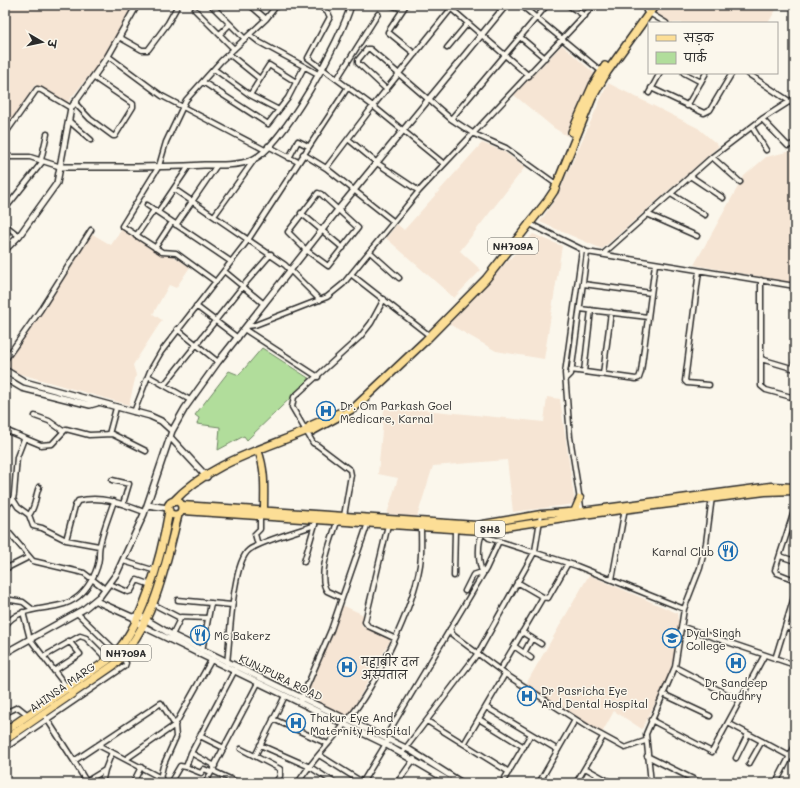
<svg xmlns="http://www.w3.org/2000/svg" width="800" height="788" viewBox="0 0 800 788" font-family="Mali,'Playpen Sans Deva',sans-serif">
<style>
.built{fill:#f6e5d4}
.green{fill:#b1dd9b;stroke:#6e8463}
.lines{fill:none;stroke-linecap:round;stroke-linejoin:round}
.minor-casing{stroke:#2b2b2b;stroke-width:7}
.tertiary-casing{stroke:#2b2b2b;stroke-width:8}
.primary-casing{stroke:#2b2b2b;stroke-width:9}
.trunk-casing{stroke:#2b2b2b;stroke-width:10}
.minor{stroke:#fbf7ec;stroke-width:4}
.tertiary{stroke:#fbf7ec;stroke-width:5}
.primary{stroke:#fcde96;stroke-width:6}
.trunk{stroke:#fcde96;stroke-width:7}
.labels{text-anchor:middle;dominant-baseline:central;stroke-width:3;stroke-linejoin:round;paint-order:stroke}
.shield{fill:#fbf7ec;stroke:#696865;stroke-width:1}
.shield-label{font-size:10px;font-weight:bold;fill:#2b2b2b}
.poi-label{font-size:11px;fill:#2b2b2b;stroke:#fbf7ec;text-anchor:start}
.street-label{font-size:11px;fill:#2b2b2b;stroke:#fbf7ec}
</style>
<rect width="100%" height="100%" fill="#fbf7ec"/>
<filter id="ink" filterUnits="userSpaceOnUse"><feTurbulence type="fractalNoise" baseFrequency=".025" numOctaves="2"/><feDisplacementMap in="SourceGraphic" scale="8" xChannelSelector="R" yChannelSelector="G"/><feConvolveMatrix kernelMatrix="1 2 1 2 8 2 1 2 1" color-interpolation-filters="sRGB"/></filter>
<g filter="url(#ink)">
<path class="built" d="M5,5H134L104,57L67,103L35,85L5,130Z
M661,5H779L768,23H672L655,13Z
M562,45L595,74L567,136L554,128L514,95Z
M608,83L698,128L719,146L602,249L540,222L557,196Z
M482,143L503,151L525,167L460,251L481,270L454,298L386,238L397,224L404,230Z
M795,150V283L694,265L744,176L766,157Z
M122,229L164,256L167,252L190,267L176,288L169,285L153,314L162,320L133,365L136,375L129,405L17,373L5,364L91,233L111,245Z
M533,234L562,246L544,359L496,351L449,324Z
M547,397L560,399L575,504L513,512L507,460L433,466L417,517L387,514L398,478L378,474L384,409L425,410L544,422Z
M589,575L677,613L680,632L668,678L642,729L614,711L602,733L526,684Z
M342,605L364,615L362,626L391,639L348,718L305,696L336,623Z
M735,652L745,656L736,674L728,669Z"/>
<path class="green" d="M262,348L310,379L247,440L244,436L218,450L220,427L197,424L199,418L195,415L229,371L239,375Z"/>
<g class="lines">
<g class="minor-casing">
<path id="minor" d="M211,5L245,39
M250,5L266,19
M319,5L328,13L330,17L308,58L373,106L444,164
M343,5L349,9
M390,5L403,9
M406,5L388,32L415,54
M447,5L529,76
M521,5L602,72
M568,5L585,16
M195,10L234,49
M646,11L666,23
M220,34L230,24
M250,35L259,42L318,74
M119,37L142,50H148L168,23L178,5
M520,37L545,58
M447,48L468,23
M229,54L260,79
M108,56L162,96L265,150
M214,69L250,95L279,110
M684,73L701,82
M747,73L795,105
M337,79L378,14
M203,82L268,124L288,98L304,67
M651,88L704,113L710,110L732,73
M387,90L358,63V60L367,49H370L451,119L474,134L506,148L556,184
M649,93L660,73
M250,95L269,65L296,82
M74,102L90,119L113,136H115L133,107V104L93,77
M687,106L706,73
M451,119L547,5
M762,119L788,146L795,143
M69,121L91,140
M752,127L766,150
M5,134L37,89L41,90L71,108
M348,139L377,163L419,191
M268,146L298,162
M303,154L326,168L393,221
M5,157H30L61,167
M712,157L740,182
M289,158L298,141L308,146
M41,160L47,134
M326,168L373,106L454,5
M690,176L723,198
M174,189L285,265L320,300
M318,193L321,194L358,228L328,266L306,250L288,232Z
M671,194L705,215
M147,205L230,261
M5,209L43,161
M158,212L189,166
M301,213L343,248
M647,214L697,236
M214,216L254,160
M528,223L587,252L795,286
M5,225L19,236
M176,225L217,165
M136,236L154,210
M155,248L172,222
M582,250L565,373L570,437L582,513
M370,252L399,278
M603,254L712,157L762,119L795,98
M224,271L264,304
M699,271L685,381L687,383L709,385
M352,275L430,336
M761,280V386L766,390L795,398
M216,282L176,253L162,252L122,226L159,166L166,142L186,100L221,61L266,19L277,5
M583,284L651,293
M196,306L238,338
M580,309L648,317
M247,326L255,325L327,297L343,284L419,191L594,5
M177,329L218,362
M244,329L318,377
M761,359L795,369
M5,360L41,309L91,230
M793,368L795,360
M571,370L636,379L639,378L641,372L655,264
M584,372L591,310
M603,374L611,312
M148,376L190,400
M567,378L571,374L587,252
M164,385L243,286L271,254
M134,412L150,371L161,352L248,240L348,87
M35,416L49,421L63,431
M5,430L41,445L52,444L66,429L89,435L112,434L146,451
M109,434L116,408
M112,480L129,484L123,504
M13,499L18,507L29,515L33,526L42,528L66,540L99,546
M5,508L13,499L14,494L17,457L24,439
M795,508L775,570L777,573L795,580
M29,515C36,507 35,496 39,487
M344,516L351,475L350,470L317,445L313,443L292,407L294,397L360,337L371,323L384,299
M337,522C332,538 316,577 327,591L342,598
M388,525L365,622L368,626L394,638
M5,528L33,561L84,573L105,589
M481,531L489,538L577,566L684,609
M483,533C477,541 478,565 483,573
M66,540L75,506L78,501C102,495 123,504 144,512
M258,545L255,534L260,529V516
M780,556L795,561
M123,561L156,571
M304,562L315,524
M5,569L29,557
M454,576L455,530
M612,580L625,508
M517,582L543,597L548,598L568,563
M110,584L128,592L131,591L137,580L151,585
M465,591L473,575L482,572
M5,599L23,602L32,609
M178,600L232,605
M153,604L180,618
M23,612L30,639L69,690
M77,613L117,652
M5,626C23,600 61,616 82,593C90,585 98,570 99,558C99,554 99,549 100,545C103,530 109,516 114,501
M683,627L795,665
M785,627L795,630
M450,629L453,635L505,674L592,730L625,748L645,741
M522,632L541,644
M172,635L181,617L208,618
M514,646L531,658
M202,651L211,603
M524,653L532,638
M43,657L80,636L86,638L108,660
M775,659L795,594
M227,663C230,641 232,563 249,550C261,541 299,531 315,525
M675,667L740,701
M500,670L543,597
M54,671L80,654L69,641
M663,694L710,716
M301,700L331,630L368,523
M486,707L558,750
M5,713L18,707L28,715
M43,713L74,761L161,703L175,725L176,737L163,766L159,783
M273,719L328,744
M479,719L524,747
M651,720L712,752L764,656
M427,721L509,772
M728,723L795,759
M200,736L224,748
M385,738L486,569L499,541
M464,744L505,674
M98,745L161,778
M260,745L310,767L335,783
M5,748L125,666L126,663L122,657
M241,749L280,769V776L275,783
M191,753L215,766
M402,753L478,653L535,551L541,514
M319,755L362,782
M255,756L285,696
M647,756L701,783
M736,758L748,734
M126,759L175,725L213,657
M74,761L87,783
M749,764L762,741
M186,767L201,773L204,769L211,772
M585,768L610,782
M87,781L105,770L112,752
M102,783L105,770
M133,783L141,767
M170,783L180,766L186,767L191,753L236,668
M211,783L207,780L212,771
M239,783L215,772L213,768L258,683
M298,783C312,760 331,742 347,721C375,687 413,609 420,565C422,552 421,539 421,526
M362,783L387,742
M397,783L414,759
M502,783L531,734
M539,783L575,720
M576,783L603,737
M593,783L597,775
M651,783L646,734L675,667L684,609L700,568L706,543L712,497
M776,783L795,746"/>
</g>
<g class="tertiary-casing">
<path id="tertiary" d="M61,167C108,167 156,168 204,165C219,165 238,166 252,160C283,147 342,38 351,5
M5,250L19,236L57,183L71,108L108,56L137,5
M5,370L25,382L150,416L161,421L172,431
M5,378L22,388L90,405L97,403
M170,437L207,477
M147,505L168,508
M96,601L132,617
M132,617L138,615L172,635L410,750L462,783
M134,619L142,626L385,744L452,783
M5,653L84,609L100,596L117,573L144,514L172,431L185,408L218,362L337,211L506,5"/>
</g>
<g class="primary-casing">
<path id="primary" d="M258,450C266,471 264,490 264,511
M182,505L477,525L541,514L582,511L771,486L795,487
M183,511L481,531L583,515L765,492L795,491
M574,512L580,498"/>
</g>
<g class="trunk-casing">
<path id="trunk" d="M572,132L593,85L605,66
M306,431L310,426L339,413
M168 508a7 7 0 1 1 14 0a7 7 0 1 1-14 0Z
M173,502C208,464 260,450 306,431H312L354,408L425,341L486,279L548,200L554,191L592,98L607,72L655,5
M5,731L108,660C142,633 162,553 169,511
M5,740L114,665C154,626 165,567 178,515"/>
</g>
<use href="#minor" class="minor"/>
<use href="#tertiary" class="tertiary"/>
<use href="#primary" class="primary"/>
<use href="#trunk" class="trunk"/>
</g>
</g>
<defs>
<g id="hospital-ring" transform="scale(1)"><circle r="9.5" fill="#fbf7ec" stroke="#1f6fb2" stroke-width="1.5"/><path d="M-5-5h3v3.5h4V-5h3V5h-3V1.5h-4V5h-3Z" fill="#1f6fb2"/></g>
<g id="restaurant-ring" transform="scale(1)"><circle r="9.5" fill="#fbf7ec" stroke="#1f6fb2" stroke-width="1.5"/><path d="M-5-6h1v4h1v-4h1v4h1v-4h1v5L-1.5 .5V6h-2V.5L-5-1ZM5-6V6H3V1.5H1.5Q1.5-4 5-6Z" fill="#1f6fb2"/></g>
<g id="university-ring" transform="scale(1)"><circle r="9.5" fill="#fbf7ec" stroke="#1f6fb2" stroke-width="1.5"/><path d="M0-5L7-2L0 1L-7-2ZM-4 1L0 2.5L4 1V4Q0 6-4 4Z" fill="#1f6fb2"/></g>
</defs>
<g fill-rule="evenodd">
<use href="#hospital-ring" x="326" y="411"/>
<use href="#restaurant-ring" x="728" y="551"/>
<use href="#restaurant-ring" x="200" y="635"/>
<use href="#university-ring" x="672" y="638"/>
<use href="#hospital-ring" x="736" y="663"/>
<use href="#hospital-ring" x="347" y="667"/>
<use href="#hospital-ring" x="527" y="696"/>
<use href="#hospital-ring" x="296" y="723"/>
</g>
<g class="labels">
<g class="shield">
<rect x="488" y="238" width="50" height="16" rx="3"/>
<rect x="475" y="521" width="30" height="16" rx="3"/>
<rect x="101" y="645" width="50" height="16" rx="3"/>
</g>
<g class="shield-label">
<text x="513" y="246">NH709A</text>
<text x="490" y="529">SH8</text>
<text x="126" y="653">NH709A</text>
</g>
<g class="poi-label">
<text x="340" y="405">Dr. Om Parkash Goel<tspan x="340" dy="13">Medicare, Karnal</tspan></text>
<text x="714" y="551" text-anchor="end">Karnal Club</text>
<text x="686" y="632">Dyal Singh<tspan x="686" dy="13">College</tspan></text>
<text x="214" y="635">Mc Bakerz</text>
<text x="361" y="661">महाबीर दल<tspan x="361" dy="13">अस्पताल</tspan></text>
<text x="736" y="682" text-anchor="middle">Dr Sandeep<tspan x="736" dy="13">Chaudhry</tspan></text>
<text x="541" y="690">Dr Pasricha Eye<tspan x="541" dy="13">And Dental Hospital</tspan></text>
<text x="310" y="717">Thakur Eye And<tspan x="310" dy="13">Maternity Hospital</tspan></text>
</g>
<g class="street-label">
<text transform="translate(281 677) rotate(26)">KUNJPURA ROAD</text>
<text transform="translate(62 687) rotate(-35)">AHINSA MARG</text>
</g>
</g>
<rect width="800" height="788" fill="none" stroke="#fbf7ec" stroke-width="20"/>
<rect x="10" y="10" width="780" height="768" fill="none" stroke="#2b2b2b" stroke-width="1.5" filter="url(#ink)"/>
<rect x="648" y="22" width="130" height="52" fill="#fbf7ec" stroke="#a8a59f"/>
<rect x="656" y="35" width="20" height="6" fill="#fcde96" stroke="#a8a59f"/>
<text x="684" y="42" font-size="12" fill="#2b2b2b">सड़क</text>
<rect x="656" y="52" width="20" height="12" fill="#b1dd9b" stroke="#a8a59f"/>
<text x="684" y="62" font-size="12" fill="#2b2b2b">पार्क</text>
<g transform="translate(42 42) rotate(99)" stroke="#fbf7ec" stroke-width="3" paint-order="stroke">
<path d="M0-3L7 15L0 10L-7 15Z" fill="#2b2b2b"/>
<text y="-6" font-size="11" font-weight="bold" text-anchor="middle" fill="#2b2b2b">उ</text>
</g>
</svg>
